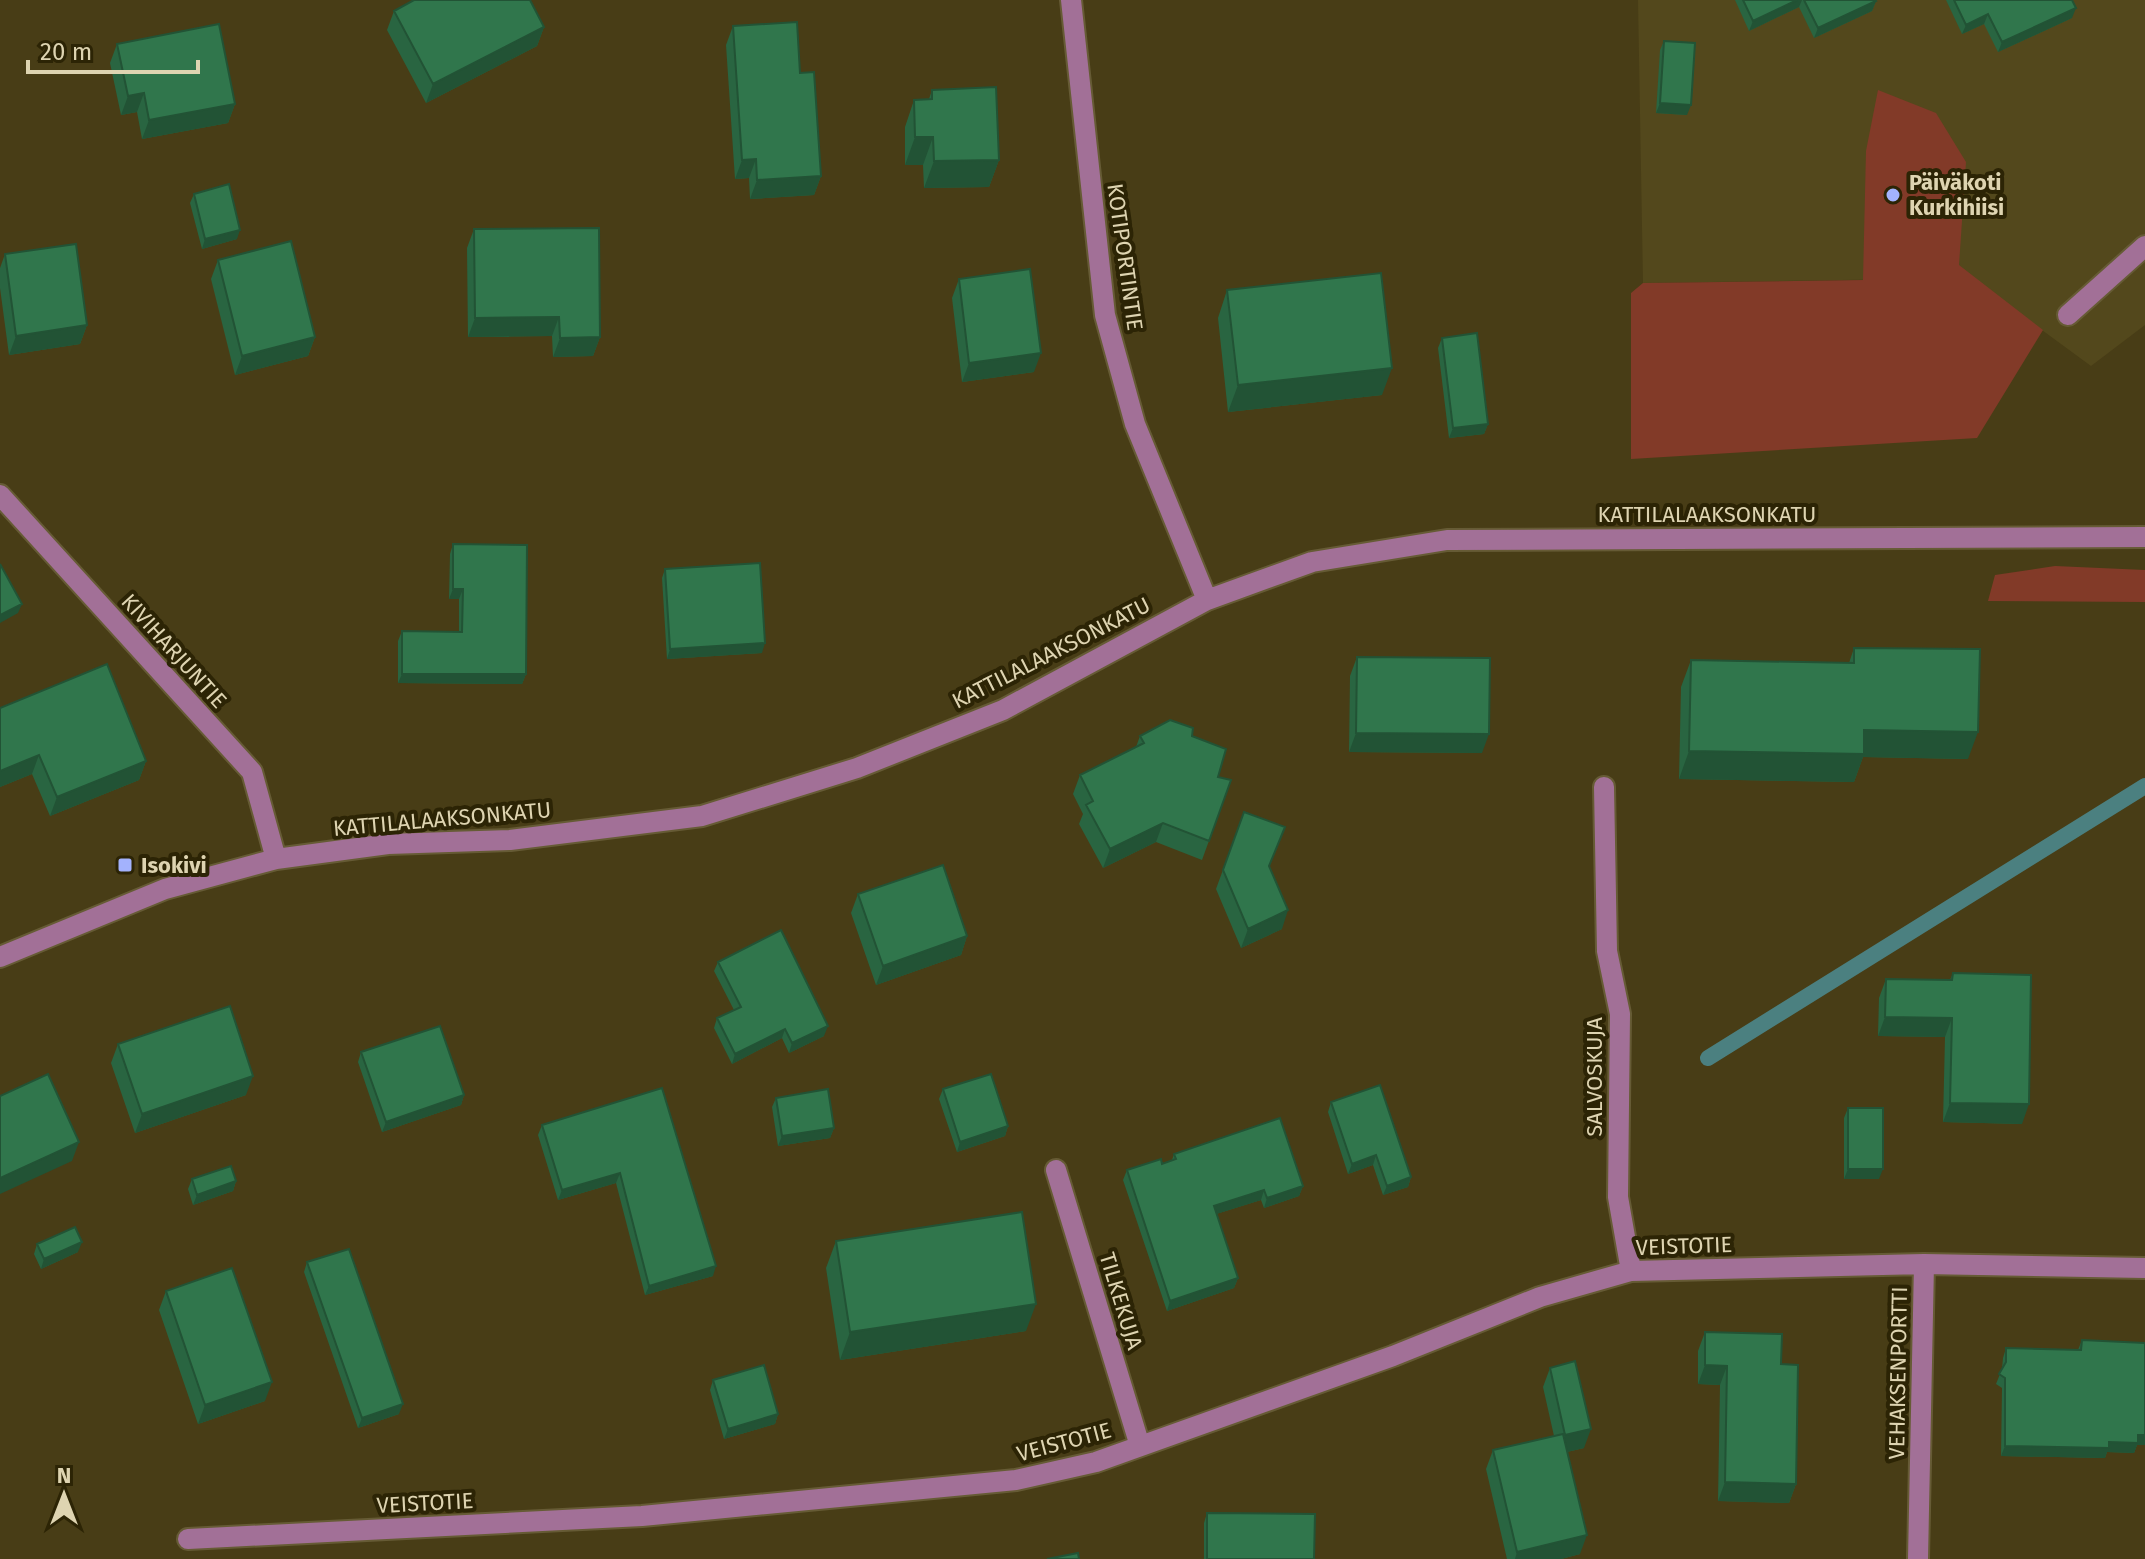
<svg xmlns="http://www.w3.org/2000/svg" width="2145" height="1559" viewBox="0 0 2145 1559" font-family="'Fira Sans',sans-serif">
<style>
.built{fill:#53481c}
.green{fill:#823a28}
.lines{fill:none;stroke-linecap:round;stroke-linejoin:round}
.stream{stroke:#4b8080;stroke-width:16}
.minor-casing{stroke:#665b35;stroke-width:24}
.minor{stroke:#a27097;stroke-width:20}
.wall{fill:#296541}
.shaded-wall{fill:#225335}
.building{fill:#30764c;stroke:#225335;stroke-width:2}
.poi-dot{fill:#a3b2fd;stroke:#2c2405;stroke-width:3}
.labels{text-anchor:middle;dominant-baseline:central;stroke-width:8;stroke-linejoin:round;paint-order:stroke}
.poi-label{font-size:22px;font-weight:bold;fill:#ded4b1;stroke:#2c2405;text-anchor:start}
.street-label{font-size:22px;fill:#ded4b1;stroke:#2c2405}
</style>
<rect width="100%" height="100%" fill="#483d16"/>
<path class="built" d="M1638,0H2145V325L2091,366L1971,278L1643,283Z"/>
<path class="green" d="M1878,90L1936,113L1966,162L1959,265L2043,330L1977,438L1631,459V293L1643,283L1863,280L1866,151Z
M2055,566L2145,570V602L1988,601L1995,575Z"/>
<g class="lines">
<path class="stream" d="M1708,1058L2145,786"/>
<g class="minor-casing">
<path id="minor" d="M1071,0L1105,315L1135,424L1207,600
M2068,315L2145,246
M0,495L252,772L276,859
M1604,787L1607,951L1620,1014L1618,1197L1631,1271
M0,957L165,889L276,859L388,844L510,840L702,816L857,768L1003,710L1207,600L1312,562L1447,540L2145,537
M1056,1170L1140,1446
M188,1539L642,1516L1016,1480L1096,1462L1393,1356L1540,1297L1631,1271L1924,1264
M1918,1559L1924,1264L2145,1268"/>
</g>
<use href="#minor" class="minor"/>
</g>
<path class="wall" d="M1735,0H1875L1876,1L1872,11L1814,38L1799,7L1749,31Z
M1946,0H2072V18L1998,52L1984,24L1962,34Z
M394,11L544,27L537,46L426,103L387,30Z
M733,26L800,73L821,176L814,195L750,199L749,178L735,179L726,45Z
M1664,41L1687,115L1656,113L1660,50Z
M117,44L235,104L228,123L142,139L137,112L121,115L110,63Z
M932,90L999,160L989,187L924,188L923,165H905V127L914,100L929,99Z
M194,194L237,239L202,249L190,203Z
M474,229L600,337L593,356L553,357L552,336L468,337L467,248Z
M5,254L87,325L80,344L9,355L0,288V268Z
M218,260L315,337L308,356L235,375L211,279Z
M959,279L1034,372L962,382L952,298Z
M1227,290L1382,395L1228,412L1218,318Z
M1442,338L1488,424L1484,434L1449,438L1438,348Z
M453,544L526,674L522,684L398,683V641L402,631L459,632V599H449L450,554Z
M665,569L762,653L667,659L662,578Z
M1854,648L1968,759L1863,757L1854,782L1679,779L1681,687L1691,660L1849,663Z
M1357,657L1482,753L1349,752L1350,676Z
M0,708L146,761L139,780L50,816L32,774L0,787Z
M1140,736H1192L1218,777L1231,780L1202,860L1156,842L1103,868L1079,824L1083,814L1073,794L1080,775L1136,747Z
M1244,812L1269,867L1282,929L1241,948L1216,889Z
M858,894L967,936L961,955L876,985L851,913Z
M718,962L824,1036L789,1053L782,1038L732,1064L714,1028L717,1018L734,1010L714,971Z
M1953,973L2022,1124L1943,1122L1945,1037L1878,1036L1879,998L1886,979L1950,980Z
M118,1044L246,1095L135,1133L111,1063Z
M361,1052L464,1095L461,1105L382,1132L358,1062Z
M662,1088L713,1276L645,1295L616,1183L558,1200L538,1135L542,1125Z
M943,1089L1008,1126L1005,1136L957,1152L939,1099Z
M776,1098L834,1128L830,1138L778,1146L772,1107Z
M1331,1102L1411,1177L1408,1187L1383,1195L1373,1165L1348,1174L1328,1112Z
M1848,1108L1879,1179H1844V1118Z
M1174,1154L1303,1186L1299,1196L1264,1208L1261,1200L1216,1214L1238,1278L1234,1288L1167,1311L1123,1180L1127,1170L1162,1164L1172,1160Z
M192,1179L236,1181L233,1191L193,1205L188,1189Z
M836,1241L1026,1331L840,1360L826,1268Z
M37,1244L78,1252L41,1269L34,1254Z
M307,1262L399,1414L358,1428L304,1272Z
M166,1291L265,1401L198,1424L159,1310Z
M1705,1332L1781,1364L1796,1484L1789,1503L1718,1501L1720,1385L1698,1384V1351Z
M2082,1340L2137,1445L2134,1453L2107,1452L2105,1458L2001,1456L2002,1388L1996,1384L2002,1369L2003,1358L2006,1348L2078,1350Z
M1550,1368L1584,1448L1567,1452L1580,1554L1561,1559H1507L1486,1469L1493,1450L1554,1436L1543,1387Z
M713,1380L778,1414L775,1424L724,1439L710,1390Z
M1207,1513L1314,1559H1204V1523Z"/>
<path class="shaded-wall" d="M1797,0H1802L1799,7L1749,31L1753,21Z
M1876,1L1872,11L1814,38L1818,28Z
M2076,8L2072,18L1998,52L2002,42Z
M1988,14L1984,24L1962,34L1966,25Z
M544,27L537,46L426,103L433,84Z
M144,93L137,112L121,115L128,96Z
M1660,103L1691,105L1687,115L1656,113Z
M235,104L228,123L142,139L149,120Z
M915,137H933L923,165H905Z
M756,159L749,178L735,179L742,160Z
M999,160L989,187L924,188L934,161Z
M821,176L814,195L750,199L757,180Z
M240,230L237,239L202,249L205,239Z
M559,317L552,336L468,337L475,318Z
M87,325L80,344L9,355L16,336Z
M315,337L308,356L235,375L242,356Z
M600,337L593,356L553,357L560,338Z
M1041,353L1034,372L962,382L969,363Z
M1392,368L1382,395L1228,412L1238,385Z
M1488,424L1484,434L1449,438L1453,428Z
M453,589H463L459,599H449Z
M22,604L18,613L0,623V615Z
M765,643L762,653L667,659L670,649Z
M402,674H526L522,684L398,683Z
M1864,730L1978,732L1968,759L1863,757L1854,782L1679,779L1689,751Z
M1356,733L1489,734L1482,753L1349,752Z
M39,755L32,774L0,787V771Z
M146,761L139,780L50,816L57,797Z
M1163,823L1156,842L1103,868L1110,849Z
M1288,910L1282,929L1241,948L1248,929Z
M967,936L961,955L876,985L883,966Z
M1885,1017L1952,1018L1945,1037L1878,1036Z
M828,1026L824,1036L789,1053L792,1043Z
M785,1029L782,1038L732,1064L735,1054Z
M253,1076L246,1095L135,1133L142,1114Z
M464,1095L461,1105L382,1132L386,1122Z
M1950,1103L2029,1104L2022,1124L1943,1122Z
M1008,1126L1005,1136L957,1152L960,1142Z
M834,1128L830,1138L778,1146L782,1136Z
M79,1142L72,1161L0,1194V1178Z
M1376,1155L1373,1165L1348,1174L1352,1164Z
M1848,1169H1883L1879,1179H1844Z
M620,1173L616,1183L558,1200L562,1190Z
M1411,1177L1408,1187L1383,1195L1387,1186Z
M236,1181L233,1191L193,1205L197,1195Z
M1303,1186L1299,1196L1264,1208L1267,1198Z
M1264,1190L1261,1200L1210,1216L1214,1206Z
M82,1242L78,1252L41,1269L44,1259Z
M716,1266L713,1276L645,1295L649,1286Z
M1238,1278L1234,1288L1167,1311L1170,1301Z
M1036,1304L1026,1331L840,1360L850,1332Z
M1705,1365L1727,1366L1720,1385L1698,1384Z
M272,1382L265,1401L198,1424L205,1405Z
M403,1404L399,1414L358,1428L362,1418Z
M778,1414L775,1424L724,1439L728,1429Z
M1591,1429L1584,1448L1558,1454L1565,1435Z
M2138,1435H2145V1445H2137L2134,1453L2107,1452L2105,1458L2001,1456L2005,1446L2109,1442Z
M1725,1482L1796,1484L1789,1503L1718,1501Z
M1587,1535L1580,1554L1561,1559H1515L1517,1552Z"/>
<path class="building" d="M414,0H530L544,27L433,84L394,11Z
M1743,0H1797L1753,21Z
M1804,0H1875L1876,1L1818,28Z
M1954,0H2072L2076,8L2002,42L1988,14L1966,25Z
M797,22L800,73L814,72L821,176L757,180L756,159L742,160L733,26Z
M219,24L235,104L149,120L144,93L128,96L117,44Z
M1664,41L1695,43L1691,105L1660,103Z
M996,87L999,160L934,161L933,137H915L914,100L932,99V90Z
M229,184L240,230L205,239L194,194Z
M599,228L600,337L560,338L559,317L475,318L474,229Z
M291,241L315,337L242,356L218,260Z
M76,244L87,325L16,336L5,254Z
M1030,269L1041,353L969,363L959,279Z
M1381,273L1392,368L1238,385L1227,290Z
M1477,333L1488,424L1453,428L1442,338Z
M453,544L527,545L526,674H402V631L462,632L463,589H453Z
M760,563L765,643L670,649L665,569Z
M0,564L22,604L0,615Z
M1854,648L1980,649L1978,732L1864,730V754L1689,751L1691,660L1854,663Z
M1357,657L1490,658L1489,734L1356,733Z
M107,664L146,761L57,797L39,755L0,771V708Z
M1170,720L1193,728L1192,736L1226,749L1218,777L1231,780L1209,841L1163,823L1110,849L1086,805L1093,801L1080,775L1144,743L1140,736Z
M1244,812L1285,827L1269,866L1288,910L1248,929L1223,870Z
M943,865L967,936L883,966L858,894Z
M781,930L828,1026L792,1043L785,1029L735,1054L717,1018L741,1007L718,962Z
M1953,973L2031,975L2029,1104L1950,1103L1952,1018L1885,1017L1886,979L1952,980Z
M230,1006L253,1076L142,1114L118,1044Z
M440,1026L464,1095L386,1122L361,1052Z
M48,1074L79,1142L0,1178V1096Z
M991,1074L1008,1126L960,1142L943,1089Z
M1380,1085L1411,1177L1387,1186L1376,1155L1352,1164L1331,1102Z
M662,1088L716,1266L649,1286L620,1173L562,1190L542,1125Z
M828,1089L834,1128L782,1136L776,1098Z
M1848,1108H1883V1169H1848Z
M1280,1118L1303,1186L1267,1198L1264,1190L1214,1206L1238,1278L1170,1301L1127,1170L1161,1159L1162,1164L1176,1159L1174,1154Z
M231,1166L236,1181L197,1195L192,1179Z
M1022,1212L1036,1304L850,1332L836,1241Z
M75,1227L82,1242L44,1259L37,1244Z
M349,1249L403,1404L362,1418L307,1262Z
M232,1268L272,1382L205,1405L166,1291Z
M1705,1332L1782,1334L1781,1364L1798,1365L1796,1484L1725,1482L1727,1366L1705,1365Z
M2082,1340L2145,1343V1435H2138V1443L2109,1442V1448L2005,1446V1378L1999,1374L2006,1362V1348L2081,1350Z
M1575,1361L1591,1429L1565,1435L1550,1368Z
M764,1365L778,1414L728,1429L713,1380Z
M1563,1434L1587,1535L1517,1552L1493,1450Z
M1207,1513L1315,1514L1314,1559H1207Z
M1078,1553L1079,1559H1047Z"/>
<g class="poi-dot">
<circle cx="1893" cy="195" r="8"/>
<rect x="117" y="857" width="16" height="16" rx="4"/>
</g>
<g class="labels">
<g class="poi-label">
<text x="1909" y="182">Päiväkoti<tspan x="1909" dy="25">Kurkihiisi</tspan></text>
<text x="141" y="865">Isokivi</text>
</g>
<g class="street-label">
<text transform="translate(1125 257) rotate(82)">KOTIPORTINTIE</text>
<text x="1707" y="514">KATTILALAAKSONKATU</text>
<text transform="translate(174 651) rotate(48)">KIVIHARJUNTIE</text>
<text transform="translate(1051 653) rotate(-27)">KATTILALAAKSONKATU</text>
<text transform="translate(442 819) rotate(-5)">KATTILALAAKSONKATU</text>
<text transform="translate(1594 1077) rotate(-90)">SALVOSKUJA</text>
<text transform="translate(1684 1246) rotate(-2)">VEISTOTIE</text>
<text transform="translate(1121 1301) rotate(73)">TILKEKUJA</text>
<text transform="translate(1898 1373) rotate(-89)">VEHAKSENPORTTI</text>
<text transform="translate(1064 1442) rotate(-15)">VEISTOTIE</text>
<text transform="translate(425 1503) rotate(-3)">VEISTOTIE</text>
</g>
</g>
<g transform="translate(64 1495)" stroke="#2c2405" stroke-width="6" paint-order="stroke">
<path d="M0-6L14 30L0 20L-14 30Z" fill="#ded4b1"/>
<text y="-12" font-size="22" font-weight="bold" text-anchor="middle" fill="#ded4b1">N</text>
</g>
<path d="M28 60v12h170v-12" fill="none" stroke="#ded4b1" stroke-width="4"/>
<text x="40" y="60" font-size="24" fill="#ded4b1" stroke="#2c2405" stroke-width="6" paint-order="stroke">20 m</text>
</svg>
